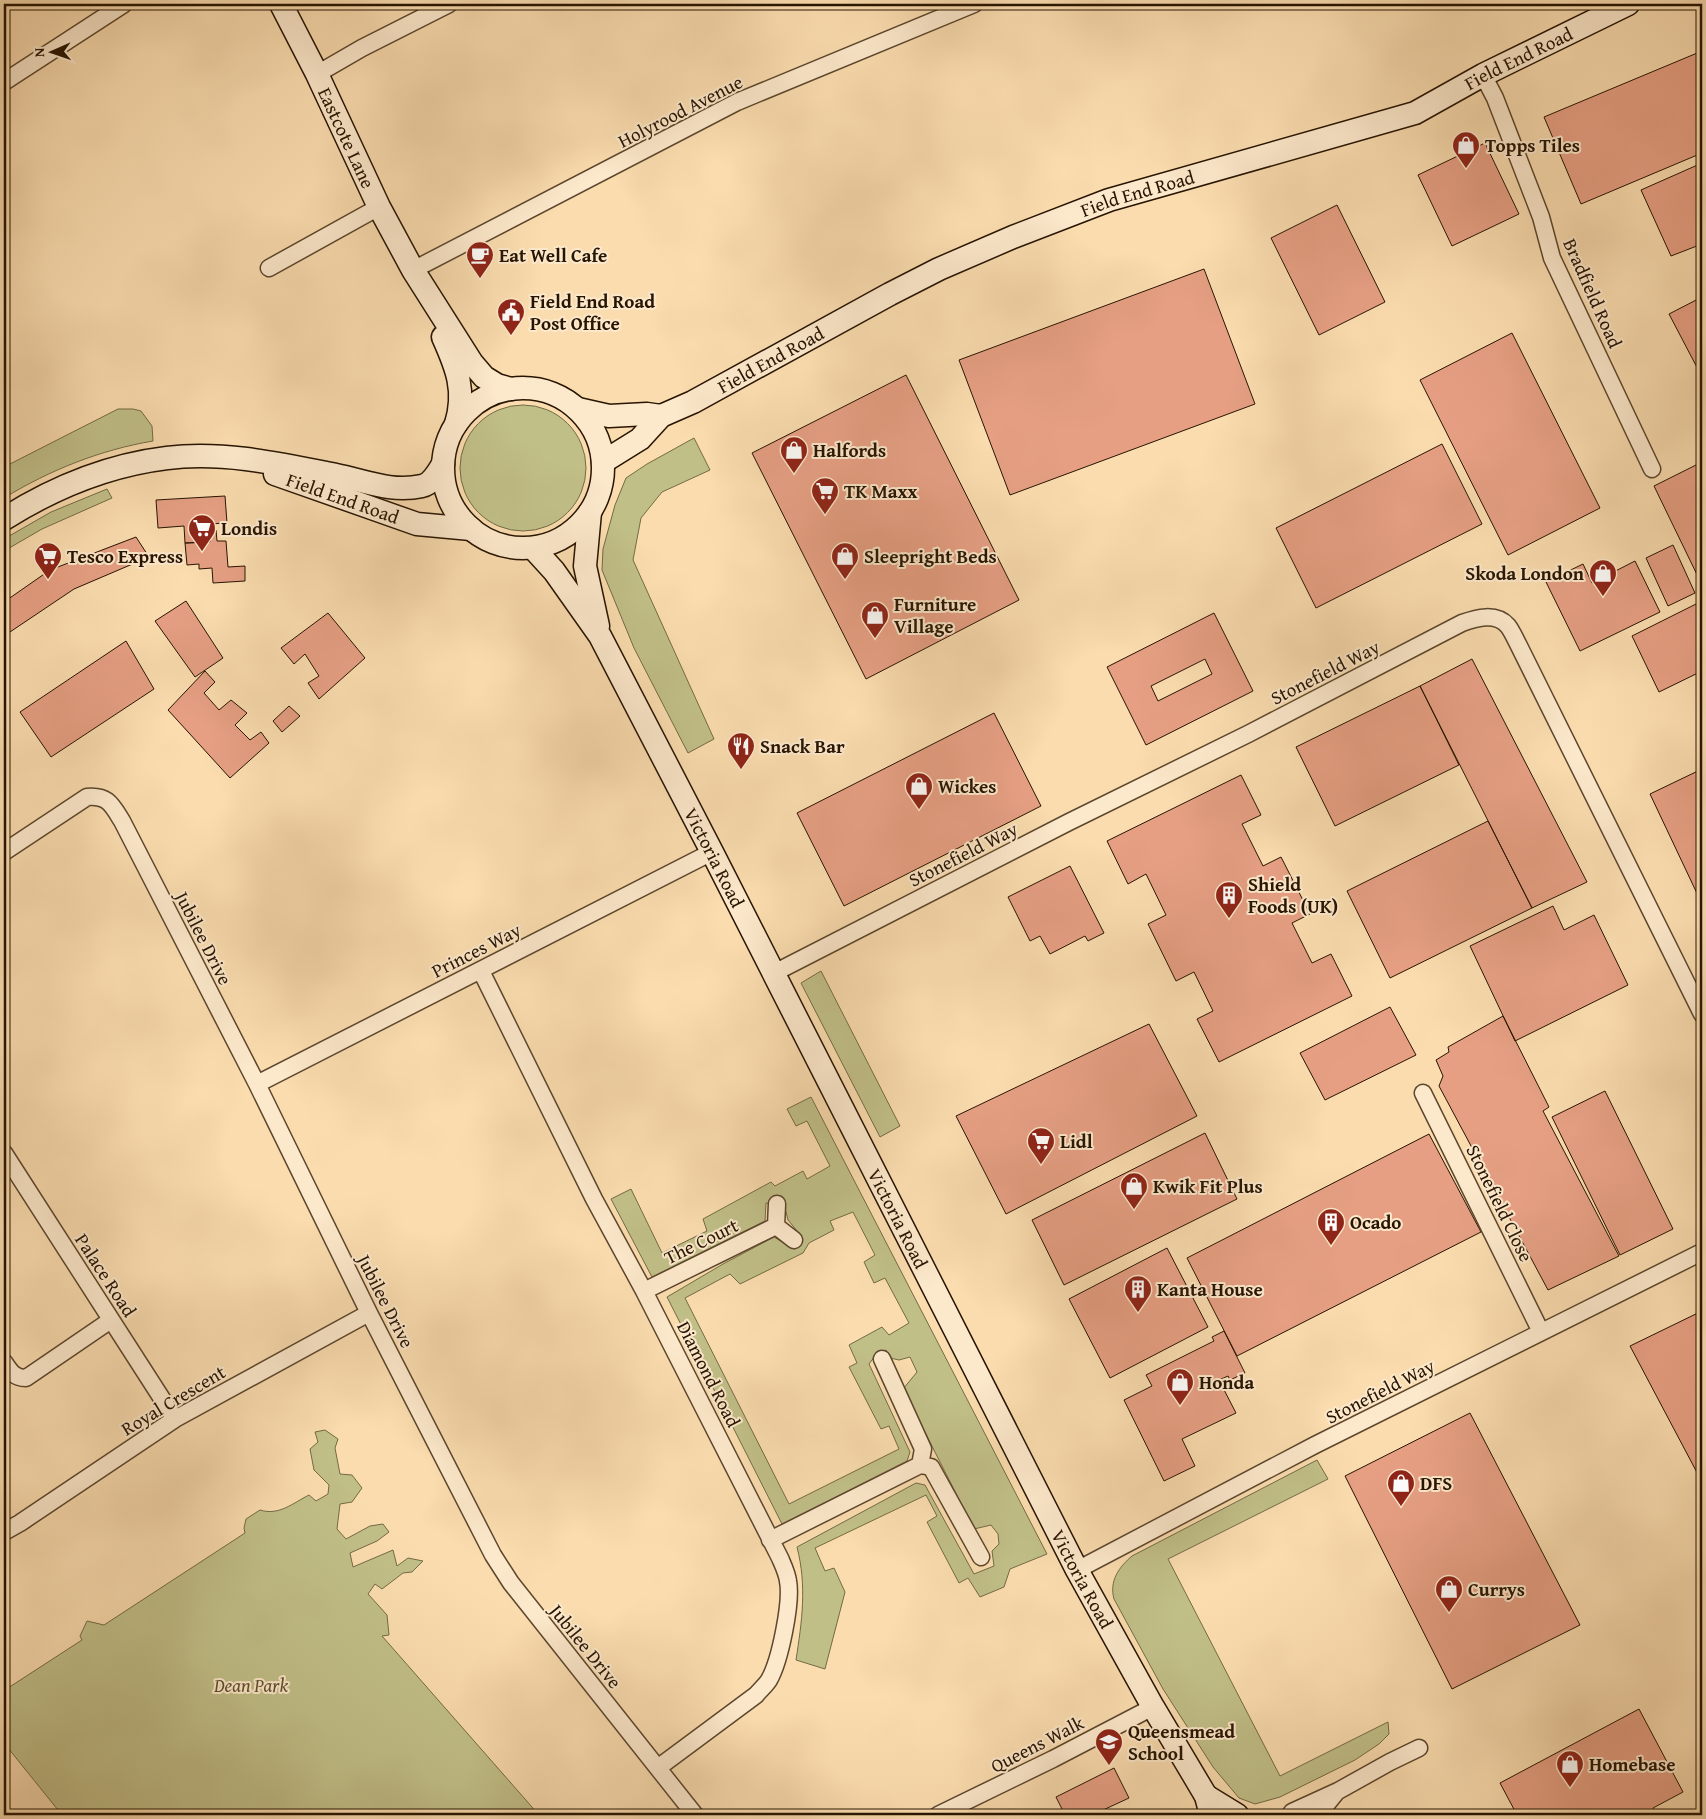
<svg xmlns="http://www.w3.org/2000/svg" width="1706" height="1819" viewBox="0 0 1706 1819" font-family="'Gentium Book Plus',serif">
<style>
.green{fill:#c1bf88;stroke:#746a44;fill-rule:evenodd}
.building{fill:#e69f83;stroke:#271401;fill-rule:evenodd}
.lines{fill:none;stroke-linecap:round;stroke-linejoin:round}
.street-casing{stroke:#5c462c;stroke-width:19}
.secondary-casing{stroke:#271401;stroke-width:25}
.street{stroke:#fce8cb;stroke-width:16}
.secondary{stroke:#fce8cb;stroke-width:22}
.labels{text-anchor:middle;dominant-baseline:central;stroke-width:4;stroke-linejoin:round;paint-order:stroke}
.street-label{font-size:19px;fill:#271401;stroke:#fce8cb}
.poi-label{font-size:19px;font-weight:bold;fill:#271401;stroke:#fce8cb;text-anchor:start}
.park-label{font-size:19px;font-style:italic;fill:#5d5030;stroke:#fce8cb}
</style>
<rect width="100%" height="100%" fill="#fadcaf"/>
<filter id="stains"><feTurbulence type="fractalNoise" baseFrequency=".004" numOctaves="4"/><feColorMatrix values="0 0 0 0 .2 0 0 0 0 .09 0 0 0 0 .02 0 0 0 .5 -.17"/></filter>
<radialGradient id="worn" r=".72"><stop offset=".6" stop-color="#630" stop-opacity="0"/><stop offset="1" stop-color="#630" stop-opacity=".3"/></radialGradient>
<path class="green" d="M460 468a63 63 0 1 1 126 0a63 63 0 1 1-126 0Z
M118,409H133L141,411L152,426L153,441C100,450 50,470 4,498V467Z
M694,438L710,470L662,492L641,518L633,560L714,739L688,753L634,648L602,570L603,549L615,505L626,478L647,464Z
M107,489L112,498L42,529L4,551V539L51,512Z
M821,971L900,1126L880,1137L801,983Z
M811,1097L1047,1554L1010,1569L1004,1587L980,1597L968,1578L959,1583L927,1522L937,1516L926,1495L815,1548L825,1571L834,1568L845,1592L825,1669L796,1660C802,1621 807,1586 797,1547L916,1483L925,1485L974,1574L994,1566L992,1551L999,1544L998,1534L991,1525L974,1529L903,1389L917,1372L910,1357L899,1360L890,1358L886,1350L875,1356L869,1364L910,1452L907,1461L782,1524L667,1297L723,1264L774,1237L789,1246L798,1232L788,1220L784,1204L766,1203L765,1221L652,1277L611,1199L631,1189L662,1253L707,1231L703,1219L771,1182L775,1186L803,1171L807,1179L830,1166L807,1121L796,1126L787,1109ZM853,1212L875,1255L864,1262L874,1283L885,1278L909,1323L889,1335L882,1327L849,1345L857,1363L849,1367L881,1429L889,1426L899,1449L789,1504L685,1298L730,1274L740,1284L803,1253L809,1243L834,1230L830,1221Z
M325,1430L338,1439L335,1448L340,1474L352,1475L362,1488L352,1502L340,1504L337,1529L346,1539L370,1526L383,1524L389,1532L377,1541L350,1553L353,1567L393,1550L397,1566L408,1558L423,1561L412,1572L403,1573L382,1589L375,1584L368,1594L387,1615L389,1635L382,1636L539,1815H62L4,1743V1681L8,1688L82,1640L80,1636L87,1621L104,1625L245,1533L244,1528L246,1519L260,1510C279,1516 293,1503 309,1495L316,1501L328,1494L329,1485L314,1470L310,1449L318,1442L315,1432Z
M1317,1460L1328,1479L1168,1559L1280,1776L1388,1722L1389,1734L1379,1744L1355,1760L1280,1797L1255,1804L1239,1798L1213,1767L1163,1689L1114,1599C1109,1581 1119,1567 1132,1556Z"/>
<path class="building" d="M1702,51V153L1581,204L1544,117Z
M1485,143L1519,214L1452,246L1418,175Z
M1702,163V244L1671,256L1641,190Z
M1337,205L1385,302L1319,335L1271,238Z
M1204,269L1255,404L1010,495L959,360Z
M1702,297V377L1669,314Z
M1512,333L1600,508L1508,555L1420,380Z
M906,375L1019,600L866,679L752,453Z
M1442,444L1482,524L1316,608L1276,528Z
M1702,462V585L1654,486Z
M225,496L227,523L209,524L210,542L185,543L184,526L158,528L156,500Z
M209,530H216L217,541H226L228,567L245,566V581L213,583L212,568L199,569V564L187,565L185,543L210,542Z
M136,537L149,557L74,589L4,636V602L50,570Z
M1673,545L1695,593L1668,606L1646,558Z
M1635,561L1660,612L1580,651L1546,582L1583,564L1592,583Z
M186,601L223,658L195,677L155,621Z
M1702,601V671L1659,692L1632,636Z
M328,613L365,658L319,699L308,683L319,676L305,654L294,664L281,648Z
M1214,613L1253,691L1146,745L1107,667ZM1205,659L1212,674L1158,701L1151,686Z
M126,641L154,689L51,757L20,712Z
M1472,659L1587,882L1532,908L1420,686Z
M205,671L215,682L204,693L219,710L231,700L247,713L235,725L250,740L261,732L269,743L230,778L168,710Z
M1420,686L1459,765L1335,826L1296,747Z
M289,706L300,716L282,732L273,721Z
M994,713L1041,806L844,906L797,813Z
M1702,769V904L1650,794Z
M1241,775L1261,815L1242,824L1263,866L1281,857L1310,914L1292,923L1312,963L1331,954L1352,996L1219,1062L1197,1019L1213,1011L1194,972L1176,981L1148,924L1166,915L1146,874L1128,884L1107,841Z
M1488,821L1532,908L1390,978L1347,891Z
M1070,866L1104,933L1088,941L1085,936L1050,954L1040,936L1030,941L1008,897Z
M1553,906L1564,930L1594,915L1628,985L1515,1041L1470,946Z
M1390,1007L1416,1055L1325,1100L1300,1053Z
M1503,1016L1549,1107L1543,1111L1619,1256L1548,1290L1439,1086L1443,1076L1436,1060L1449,1052L1448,1047Z
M1149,1024L1197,1116L1006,1214L956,1116Z
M1605,1091L1673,1229L1620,1255L1552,1117Z
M1205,1133L1237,1199L1064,1285L1032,1220Z
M1429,1134L1481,1232L1237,1356L1187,1258Z
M1167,1248L1208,1327L1110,1378L1069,1299Z
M1702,1311V1482L1630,1346Z
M1224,1331L1245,1373L1230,1380L1228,1376L1219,1380L1236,1413L1182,1439L1195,1466L1164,1481L1124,1400L1152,1386L1146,1375L1214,1341L1212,1337Z
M1470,1413L1580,1625L1452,1689L1345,1476Z
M1639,1709L1683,1792L1653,1808L1657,1815H1517L1500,1783Z
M1114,1768L1129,1798L1101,1811L1103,1815H1065L1056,1797Z"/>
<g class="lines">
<g class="street-casing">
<path id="street" d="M317,74L362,48L449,4
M1483,75L1495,98L1541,217L1552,258L1652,469
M4,82L124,4
M269,268L379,207
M413,270L737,102L974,4
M4,852L87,797C108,795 112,805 122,821L257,1084L369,1313L493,1555L511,1583L695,1815
M481,971L594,1199L644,1291L780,1558C783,1565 787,1573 788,1581C792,1602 780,1661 769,1680C766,1685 760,1690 756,1695L659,1767
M774,973L1069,822L1248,734L1462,623C1476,618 1496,612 1508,626C1511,630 1514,636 1516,640L1702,1014
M257,1084L712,852
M1423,1093L1541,1332
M4,1153L175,1419
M777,1204L776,1226L794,1240
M644,1291L776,1226
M882,1359L923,1449L920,1465L931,1467L981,1557
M4,1362C10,1371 14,1378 26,1378L111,1320
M4,1532L20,1523L175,1419L369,1313
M770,1540L920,1465
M1077,1570L1315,1445L1702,1252
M938,1815L1053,1759L1153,1707
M1290,1815L1292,1812L1338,1791L1390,1762L1419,1748
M1318,1815L1335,1794"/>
</g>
<g class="secondary-casing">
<g id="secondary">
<path id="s1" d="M281,4L317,74L379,207L413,270L472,363L484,377L497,385L511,389"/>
<path d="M443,337C457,368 466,391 456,424"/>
<circle cx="523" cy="468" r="80"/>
<path d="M578,409L609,416L647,414L661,416"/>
<path id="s2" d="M603,462L640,439L661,416L693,402L890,294L939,269L1013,237L1109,200L1415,113L1483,75L1628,4"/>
<path id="s3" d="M275,474L417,524L471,529"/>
<path d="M590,512L585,566L598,626"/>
<path d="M4,519C53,488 109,465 167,458C223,451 281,464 336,475C365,481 392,493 422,486C432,484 438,472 443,464"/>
<path id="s4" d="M533,548L554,571L600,636L712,852L1077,1570L1153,1707L1206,1796L1211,1815"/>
<path d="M1206,1796L1237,1815"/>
</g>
</g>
<use href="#street" class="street"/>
<use href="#secondary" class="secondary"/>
</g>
<defs>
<g id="shop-pin" transform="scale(1.4375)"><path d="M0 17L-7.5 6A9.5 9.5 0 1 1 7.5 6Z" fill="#8f2418" stroke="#fce8cb"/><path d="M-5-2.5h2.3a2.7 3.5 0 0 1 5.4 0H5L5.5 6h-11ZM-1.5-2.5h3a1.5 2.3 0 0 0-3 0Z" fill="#fff"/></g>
<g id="cafe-pin" transform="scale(1.4375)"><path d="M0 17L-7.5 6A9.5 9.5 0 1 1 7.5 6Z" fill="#8f2418" stroke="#fce8cb"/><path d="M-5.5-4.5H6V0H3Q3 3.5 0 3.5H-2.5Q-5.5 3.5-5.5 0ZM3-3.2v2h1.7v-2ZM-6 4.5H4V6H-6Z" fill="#fff"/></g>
<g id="civic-pin" transform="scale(1.4375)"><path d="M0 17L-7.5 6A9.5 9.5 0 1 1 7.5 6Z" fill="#8f2418" stroke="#fce8cb"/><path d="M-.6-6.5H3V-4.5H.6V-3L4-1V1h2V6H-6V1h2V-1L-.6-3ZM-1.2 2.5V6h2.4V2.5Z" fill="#fff"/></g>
<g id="supermarket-pin" transform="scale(1.4375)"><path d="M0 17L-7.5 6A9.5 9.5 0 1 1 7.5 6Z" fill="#8f2418" stroke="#fce8cb"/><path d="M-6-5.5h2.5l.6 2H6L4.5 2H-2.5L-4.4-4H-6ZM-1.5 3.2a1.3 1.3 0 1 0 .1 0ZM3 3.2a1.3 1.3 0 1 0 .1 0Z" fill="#fff"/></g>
<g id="restaurant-pin" transform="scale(1.4375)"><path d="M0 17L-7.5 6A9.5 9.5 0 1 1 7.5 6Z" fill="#8f2418" stroke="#fce8cb"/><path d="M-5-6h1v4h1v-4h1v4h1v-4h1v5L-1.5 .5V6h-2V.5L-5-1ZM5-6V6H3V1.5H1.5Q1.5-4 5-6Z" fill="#fff"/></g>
<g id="building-pin" transform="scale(1.4375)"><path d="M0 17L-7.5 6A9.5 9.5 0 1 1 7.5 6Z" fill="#8f2418" stroke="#fce8cb"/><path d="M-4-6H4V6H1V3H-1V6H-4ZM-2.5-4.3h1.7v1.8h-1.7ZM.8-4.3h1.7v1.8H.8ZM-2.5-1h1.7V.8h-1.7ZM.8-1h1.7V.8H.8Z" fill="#fff"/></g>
<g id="school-pin" transform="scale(1.4375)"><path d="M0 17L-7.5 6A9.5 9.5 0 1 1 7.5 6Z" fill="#8f2418" stroke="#fce8cb"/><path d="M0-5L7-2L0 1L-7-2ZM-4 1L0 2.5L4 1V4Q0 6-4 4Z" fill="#fff"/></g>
</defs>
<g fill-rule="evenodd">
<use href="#shop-pin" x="1466" y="145"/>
<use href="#cafe-pin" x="480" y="255"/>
<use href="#civic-pin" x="511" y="312"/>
<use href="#shop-pin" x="794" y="450"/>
<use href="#supermarket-pin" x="825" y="491"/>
<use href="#supermarket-pin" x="202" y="528"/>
<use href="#supermarket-pin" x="48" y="556"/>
<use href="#shop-pin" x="845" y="556"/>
<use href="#shop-pin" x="1603" y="573"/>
<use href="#shop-pin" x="875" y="615"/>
<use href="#restaurant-pin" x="741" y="746"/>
<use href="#shop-pin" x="919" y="786"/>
<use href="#building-pin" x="1229" y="895"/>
<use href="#supermarket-pin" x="1041" y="1141"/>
<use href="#shop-pin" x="1134" y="1186"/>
<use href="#building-pin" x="1331" y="1222"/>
<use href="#building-pin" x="1138" y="1289"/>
<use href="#shop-pin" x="1180" y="1382"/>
<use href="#shop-pin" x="1401" y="1483"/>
<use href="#shop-pin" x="1449" y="1589"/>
<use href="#school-pin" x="1109" y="1742"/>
<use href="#shop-pin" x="1570" y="1764"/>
</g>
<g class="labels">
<g class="street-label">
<text stroke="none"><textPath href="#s2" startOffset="1008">Field End Road</textPath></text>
<text transform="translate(680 111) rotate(-27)">Holyrood Avenue</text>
<text stroke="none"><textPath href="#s1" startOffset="149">Eastcote Lane</textPath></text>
<text stroke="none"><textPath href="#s2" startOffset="602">Field End Road</textPath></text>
<text transform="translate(1593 293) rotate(66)">Bradfield Road</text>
<text stroke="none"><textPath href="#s2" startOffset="198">Field End Road</textPath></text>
<text stroke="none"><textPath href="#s3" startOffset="72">Field End Road</textPath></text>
<text transform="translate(1325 672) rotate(-27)">Stonefield Way</text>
<text transform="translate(963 854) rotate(-27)">Stonefield Way</text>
<text stroke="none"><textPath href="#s4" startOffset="360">Victoria Road</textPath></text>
<text transform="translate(204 938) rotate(63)">Jubilee Drive</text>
<text transform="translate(476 950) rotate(-27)">Princes Way</text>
<text transform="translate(1500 1203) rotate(64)">Stonefield Close</text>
<text stroke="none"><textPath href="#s4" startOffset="765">Victoria Road</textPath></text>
<text transform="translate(701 1241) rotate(-26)">The Court</text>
<text transform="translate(106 1275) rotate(57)">Palace Road</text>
<text transform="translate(386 1301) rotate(63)">Jubilee Drive</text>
<text transform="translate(709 1374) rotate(63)">Diamond Road</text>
<text transform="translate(1380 1391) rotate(-27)">Stonefield Way</text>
<text transform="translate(173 1400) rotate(-31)">Royal Crescent</text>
<text stroke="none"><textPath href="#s4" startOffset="1170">Victoria Road</textPath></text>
<text transform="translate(586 1646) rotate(51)">Jubilee Drive</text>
<text transform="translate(1037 1744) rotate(-27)">Queens Walk</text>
</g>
<g class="poi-label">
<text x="1485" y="145">Topps Tiles</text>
<text x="499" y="255">Eat Well Cafe</text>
<text x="530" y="301">Field End Road<tspan x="530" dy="22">Post Office</tspan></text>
<text x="813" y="450">Halfords</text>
<text x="844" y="491">TK Maxx</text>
<text x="221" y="528">Londis</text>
<text x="67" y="556">Tesco Express</text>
<text x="864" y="556">Sleepright Beds</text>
<text x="1584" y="573" text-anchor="end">Skoda London</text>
<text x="894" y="604">Furniture<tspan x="894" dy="22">Village</tspan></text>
<text x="760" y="746">Snack Bar</text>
<text x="938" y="786">Wickes</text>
<text x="1248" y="884">Shield<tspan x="1248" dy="22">Foods (UK)</tspan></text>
<text x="1060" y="1141">Lidl</text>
<text x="1153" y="1186">Kwik Fit Plus</text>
<text x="1350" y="1222">Ocado</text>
<text x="1157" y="1289">Kanta House</text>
<text x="1199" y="1382">Honda</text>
<text x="1420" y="1483">DFS</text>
<text x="1468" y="1589">Currys</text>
<text x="1128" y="1731">Queensmead<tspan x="1128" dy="22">School</tspan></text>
<text x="1589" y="1764">Homebase</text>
</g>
<g class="park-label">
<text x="251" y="1685">Dean Park</text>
</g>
</g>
<rect width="1706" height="1819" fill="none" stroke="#fadcaf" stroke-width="20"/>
<rect x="5" y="5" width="1696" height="1809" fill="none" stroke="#271401" stroke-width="2.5"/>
<rect x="10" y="10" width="1686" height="1799" fill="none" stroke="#271401"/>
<g transform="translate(52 52) rotate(268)" stroke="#fce8cb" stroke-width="4" paint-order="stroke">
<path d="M0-4L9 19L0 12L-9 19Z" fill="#271401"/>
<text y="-8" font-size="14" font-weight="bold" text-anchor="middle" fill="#271401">N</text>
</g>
<rect width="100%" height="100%" filter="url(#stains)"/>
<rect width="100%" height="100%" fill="url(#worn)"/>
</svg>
